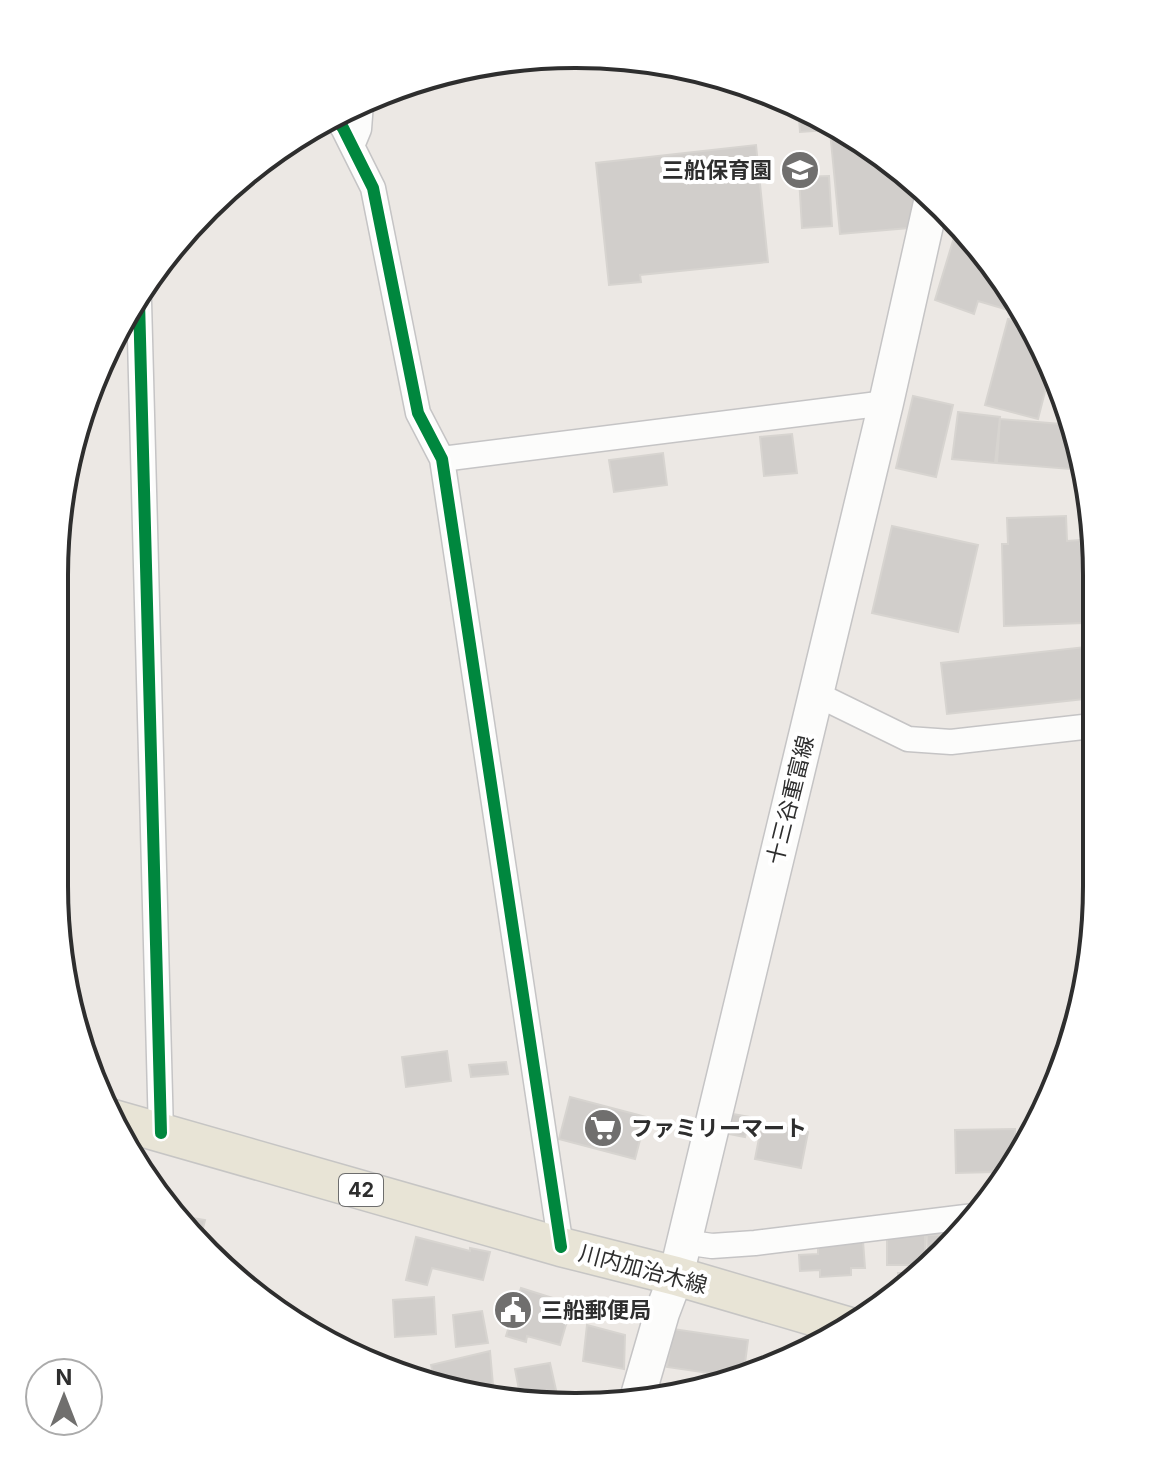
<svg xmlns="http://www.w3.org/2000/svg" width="1151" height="1461" viewBox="0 0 1151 1461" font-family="Inter,'Noto Sans JP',sans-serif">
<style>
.building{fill:#d1cecb;stroke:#d7d4d0;stroke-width:2}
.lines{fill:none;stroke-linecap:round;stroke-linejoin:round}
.minor-casing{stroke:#c5c4c5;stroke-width:27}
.secondary-casing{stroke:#c5c4c5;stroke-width:37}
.primary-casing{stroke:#c6c5c4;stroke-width:41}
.minor{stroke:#fcfcfb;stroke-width:24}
.secondary{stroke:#fcfcfb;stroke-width:34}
.primary{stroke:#e8e4d6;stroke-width:38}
.cycleway-casing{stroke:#fff;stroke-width:17}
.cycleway{stroke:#00873e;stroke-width:12}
.labels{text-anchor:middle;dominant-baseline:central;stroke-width:8;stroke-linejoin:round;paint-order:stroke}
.shield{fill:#fff;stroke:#6d6d6d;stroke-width:2}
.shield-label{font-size:20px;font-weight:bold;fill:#2e2e2e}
.poi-label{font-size:22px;font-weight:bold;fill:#2e2e2e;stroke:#fff;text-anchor:start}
.street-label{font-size:22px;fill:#2e2e2e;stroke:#fff}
.rim{fill:none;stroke:#2e2e2e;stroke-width:4}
</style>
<rect width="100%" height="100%" fill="#ece8e4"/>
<path class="building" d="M798,105L828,121V130L800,132Z
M830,131H843L893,161L917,184L909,228L840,234Z
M756,145L768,262L640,275L641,282L609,285L596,163Z
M829,176L832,226L802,228L799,177Z
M956,231L970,235L1018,302L1015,312L978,301L974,314L935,300Z
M1018,302L1027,314L1051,368L1038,419L985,405L1008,319L1014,320Z
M1054,375L1063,394V396L1051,394Z
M913,396L953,405L936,477L896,468Z
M958,412L1000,417L995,463L952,459Z
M1000,419L1073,425L1082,470L997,463Z
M792,434L797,473L764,476L760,437Z
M663,453L667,485L614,492L609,460Z
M1066,516L1067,541L1080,540L1081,548L1096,547L1095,564H1082V576L1095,575V591H1082L1083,623L1004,626L1002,544H1008L1007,518Z
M892,526L978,545L958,632L872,613Z
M1094,646L1093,698L947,714L941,663Z
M447,1051L451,1081L406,1087L402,1057Z
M506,1062L508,1074L471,1077L469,1065Z
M570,1097L646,1117L635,1159L559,1139Z
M733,1114L750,1117L745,1137L729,1134Z
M762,1123L808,1132L801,1168L755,1159Z
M1015,1129L1016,1161H1001V1168L994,1169V1172L956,1173L955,1130Z
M1007,1168H1013L1003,1182L1002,1172L1008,1171Z
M186,1217L205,1220L199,1244L185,1225Z
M887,1234H925V1265H887Z
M927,1235H957L932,1263H928Z
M416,1237L470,1251V1248L490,1252L483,1280L432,1268L427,1285L406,1280Z
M863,1241L865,1268H851V1275L820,1277V1270L800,1271L799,1255L818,1254V1246Z
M898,1273H923L898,1293Z
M521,1288L562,1301L557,1317L567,1321L560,1345L527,1336L526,1342L506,1336Z
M434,1297L436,1334L395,1337L393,1300Z
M482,1311L488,1343L456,1347L453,1315Z
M587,1325L625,1335L624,1369L583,1361Z
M673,1329L748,1340L744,1371L725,1368L722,1375L667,1367Z
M490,1351L493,1385L449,1390L436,1387L431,1365Z
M780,1360L751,1372V1361Z
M550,1363L558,1399L541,1402L521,1400L515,1369Z"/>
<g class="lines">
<g class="minor-casing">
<path id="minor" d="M333,115L343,128L373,188L418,413L442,459L561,1247
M352,146L359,129L361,103
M139,301L161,1133
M442,459L886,403
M816,694L908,739L951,742L1092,726
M684,1242L712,1246L755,1243L974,1216"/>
</g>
<g class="secondary-casing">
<path id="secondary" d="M637,1399L662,1313L676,1276L886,403L932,198"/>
</g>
<g class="primary-casing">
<path id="primary" d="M113,1119L561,1247L676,1276L850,1327"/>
</g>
<use href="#minor" class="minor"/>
<use href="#secondary" class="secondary"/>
<use href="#primary" class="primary"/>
<g class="cycleway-casing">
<path id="cycleway" d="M333,115L343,128L373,188L418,413L442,459L561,1247
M139,301L161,1133"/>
</g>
<use href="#cycleway" class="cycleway"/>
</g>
<defs>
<g id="school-disc" transform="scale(2)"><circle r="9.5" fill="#706f6e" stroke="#fff"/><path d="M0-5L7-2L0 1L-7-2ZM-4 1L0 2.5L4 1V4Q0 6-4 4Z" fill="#fff"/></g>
<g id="supermarket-disc" transform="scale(2)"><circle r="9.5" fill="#706f6e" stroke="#fff"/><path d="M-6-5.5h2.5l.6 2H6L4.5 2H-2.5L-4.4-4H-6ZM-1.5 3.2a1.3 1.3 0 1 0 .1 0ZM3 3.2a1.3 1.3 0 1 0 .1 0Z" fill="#fff"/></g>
<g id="civic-disc" transform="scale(2)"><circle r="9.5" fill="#706f6e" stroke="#fff"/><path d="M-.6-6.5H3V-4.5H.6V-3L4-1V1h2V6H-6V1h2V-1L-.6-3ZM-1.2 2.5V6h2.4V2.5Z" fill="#fff"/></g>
</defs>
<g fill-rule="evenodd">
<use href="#school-disc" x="800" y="170"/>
<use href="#supermarket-disc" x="603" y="1128"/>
<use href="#civic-disc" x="513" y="1310"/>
</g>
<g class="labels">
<rect class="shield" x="339" y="1174" width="44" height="32" rx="6"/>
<g class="shield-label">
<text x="361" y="1190">42</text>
</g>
<g class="poi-label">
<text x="772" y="170" text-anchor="end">三船保育園</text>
<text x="631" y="1128">ファミリーマート</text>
<text x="541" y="1310">三船郵便局</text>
</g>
<g class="street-label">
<text transform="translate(790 800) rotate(-76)">十三谷重富線</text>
<text transform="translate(643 1269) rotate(15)">川内加治木線</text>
</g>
</g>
<path d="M0 0H1151V1461H0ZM575 68H576A507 507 0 0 1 1083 575V886A507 507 0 0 1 576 1393H575A507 507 0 0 1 68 886V575A507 507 0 0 1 575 68Z" fill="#fff" fill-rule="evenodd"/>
<path class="rim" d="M575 68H576A507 507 0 0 1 1083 575V886A507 507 0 0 1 576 1393H575A507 507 0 0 1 68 886V575A507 507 0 0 1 575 68Z"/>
<g transform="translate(64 1397)"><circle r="38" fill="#ffffff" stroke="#ababab" stroke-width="2"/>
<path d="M0-6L14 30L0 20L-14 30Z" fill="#706f6e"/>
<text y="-12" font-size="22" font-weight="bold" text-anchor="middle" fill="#2e2e2e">N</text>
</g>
</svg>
